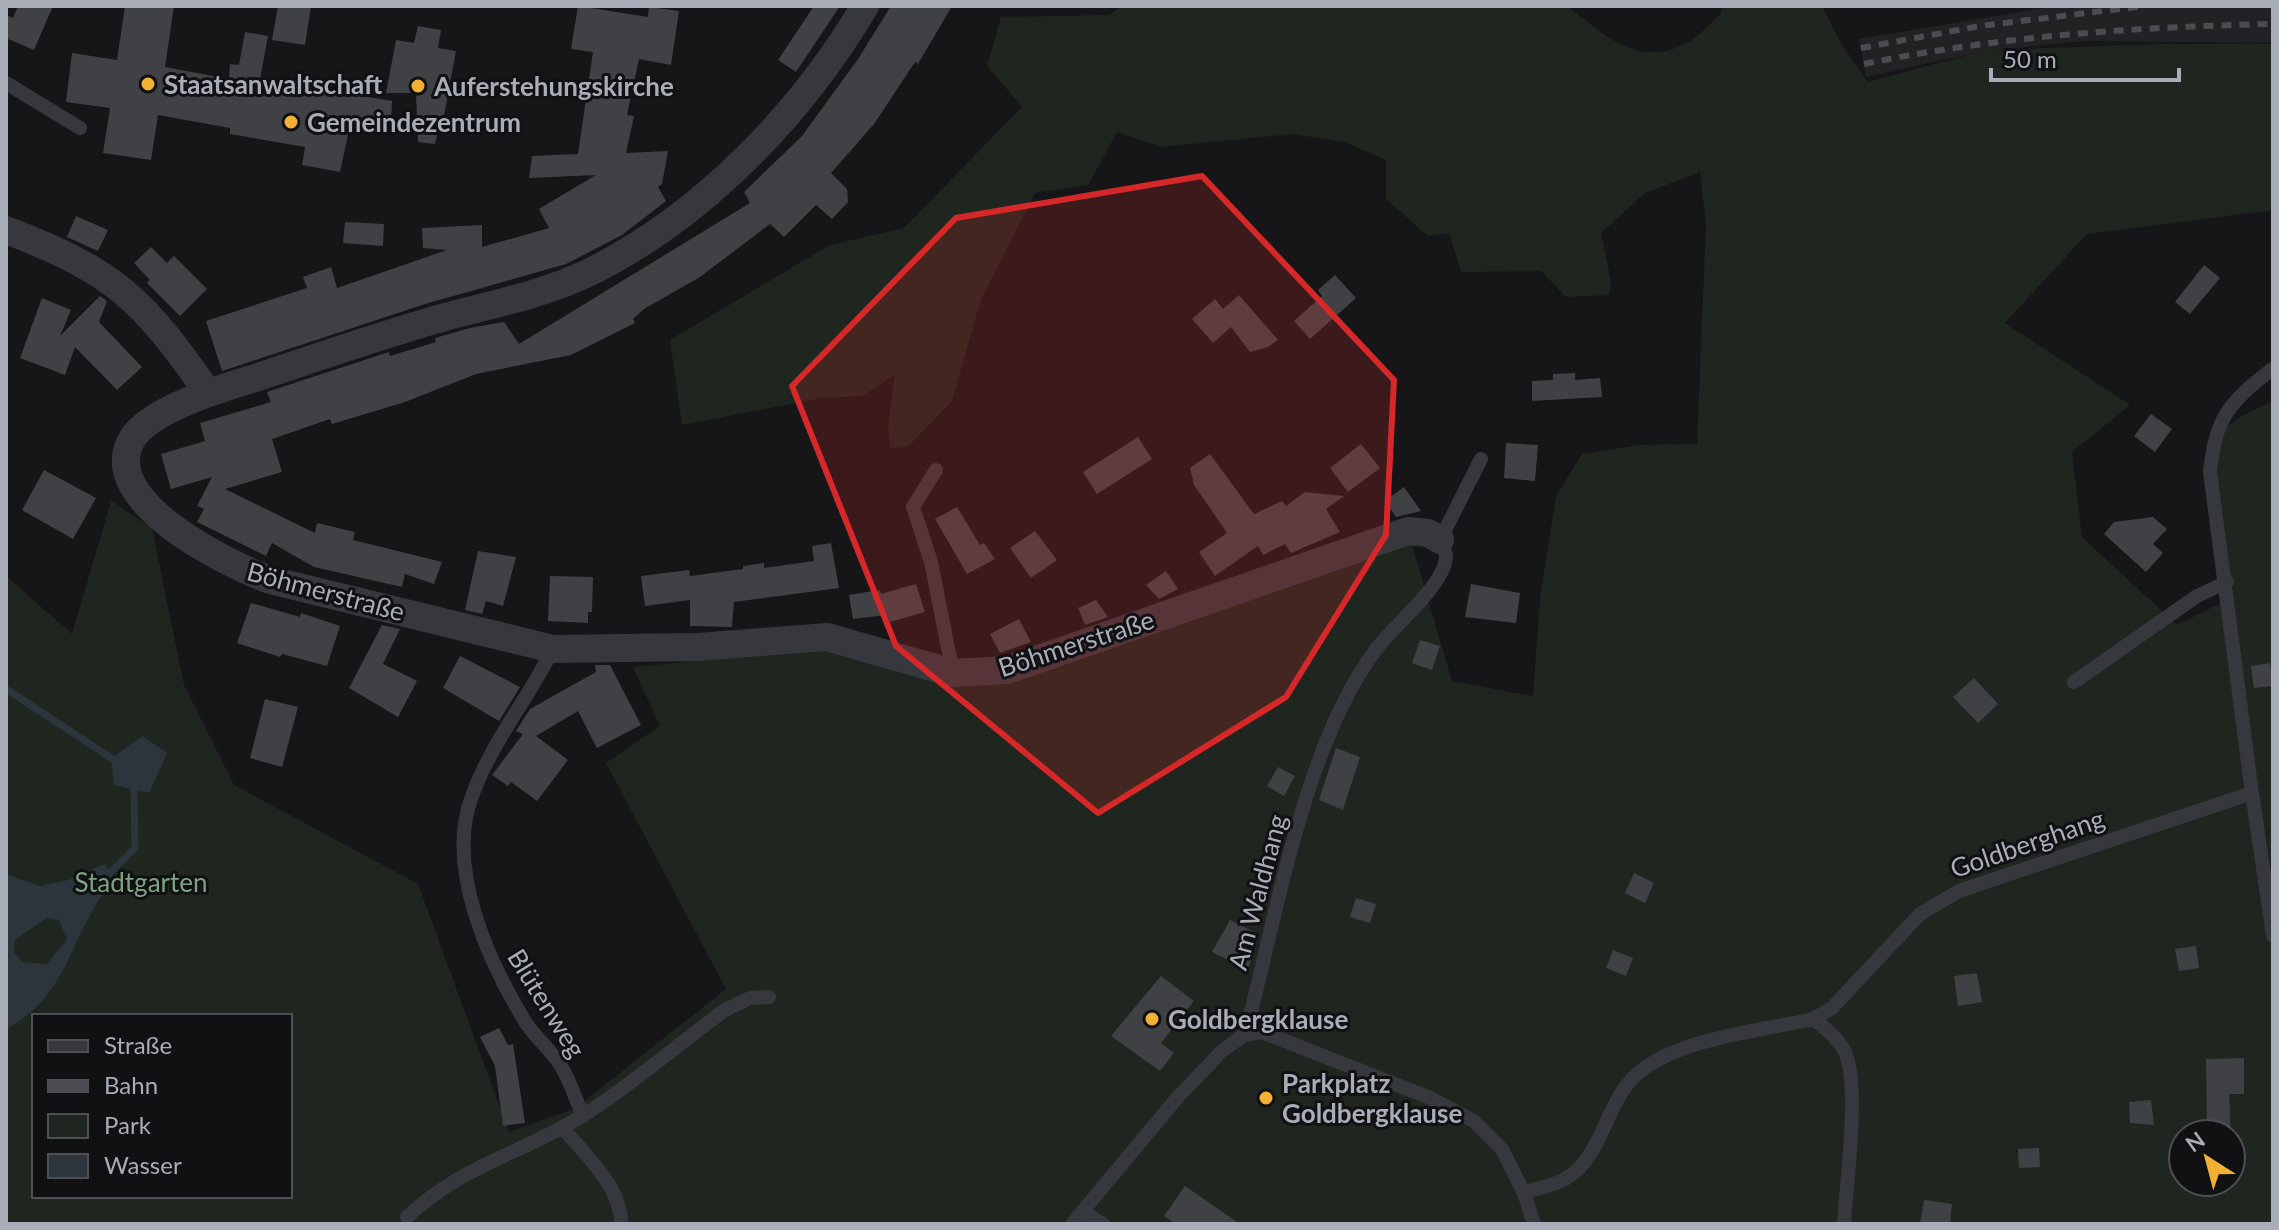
<svg xmlns="http://www.w3.org/2000/svg" width="2279" height="1230" viewBox="0 0 2279 1230" font-family="Lato,sans-serif">
<style>
.built{fill:#222225}
.green{fill:#1e261f;fill-rule:evenodd}
.water{fill:#2c353c;fill-rule:evenodd}
.lines{fill:none;stroke-linecap:round;stroke-linejoin:round}
.stream{stroke:#2c353c;stroke-width:7}
.building{fill:#404145}
.lane{stroke:#37383d;stroke-width:14}
.street{stroke:#37383d;stroke-width:28}
.rail{stroke:#4a4c52;stroke-width:6;stroke-dasharray:10 8;stroke-linecap:butt}
.marked{fill:#d62828;fill-opacity:0.2;stroke:#d62828;stroke-width:6;stroke-linejoin:round}
.poi-dot{fill:#f2b134;stroke:#111113;stroke-width:3}
.labels{text-anchor:middle;dominant-baseline:central;stroke-width:6;stroke-linejoin:round;paint-order:stroke}
.poi-label{font-size:26px;font-weight:bold;fill:#a8adb8;stroke:#111113;text-anchor:start}
.street-label{font-size:26px;fill:#a8adb8;stroke:#111113}
.park-label{font-size:26px;fill:#7fa381;stroke:#111113}
</style>
<rect width="100%" height="100%" fill="#161618"/>
<path class="built" d="M2055,6H2273V43L2083,41L1985,51L1866,77L1859,39Z"/>
<path class="green" d="M1122,6H1567C1603,33 1634,67 1683,45C1697,39 1710,23 1721,13L1722,6H1822L1840,42L1868,82L1987,50L2161,44H2273V210L2087,234L2005,323L2130,405L2072,452L2082,537L2177,625L2225,601L2209,440L2242,416L2273,401V1224H6V576L72,634L111,501L152,528L184,685L234,785L418,884L509,1132L574,1109L726,989L606,763L660,726L633,667L832,648L972,680L1408,531L1452,681L1533,696L1540,598L1556,496L1582,454L1640,445L1697,444L1706,225L1700,172L1645,193L1601,233L1611,281L1609,295L1566,297L1541,271L1461,272L1449,233L1428,236L1386,199V160L1344,142L1293,134L1161,147L1117,132L1088,185L1035,193L981,299L952,401L909,446L890,449L888,425L895,374L863,396L821,398L682,425L670,340L830,245L904,228L1022,107L987,66L1001,17L1109,15ZM34,1016H290V1196H34ZM2183,1134H2231V1182H2183Z"/>
<path class="water" d="M143,736L167,753L149,793L114,785L111,758Z
M104,864L116,878C68,931 73,994 6,1029V874L40,886L68,880ZM47,918L59,920L67,939L47,964L22,962L14,952V941Z"/>
<g class="lines">
<path class="stream" d="M6,689L111,758
M111,872L135,848L134,790"/>
</g>
<path class="building" d="M18,6H53L34,50L6,38V15L13,18Z
M125,6H174L165,67L229,79L230,64L239,65L245,32L268,36L260,79L392,101L391,123L352,116L340,172L302,165L305,147L230,134V128L158,115L151,160L103,153L110,108L66,102L72,53L117,60Z
M278,6H311L305,45L272,40Z
M578,6L648,17L649,7L679,11L671,65L639,59L627,115L634,116L626,153L668,151L662,184L658,187L666,201L622,235L566,264L425,304L222,371L206,321L307,288L303,277L331,267L337,288L447,250L423,248L422,228L482,225V247L549,228L539,209L596,175L529,178L532,156L578,154L593,52L571,49Z
M814,6H840L796,72L778,60Z
M891,6H952L918,64L915,62L874,124L831,173L847,189L848,202L832,219L816,205L784,237L770,224L700,277L644,309L633,319L635,323L571,355L476,374L405,402L332,424L330,419L272,439L282,472L225,489L315,533L317,523L355,532L353,540L442,562L434,584L405,574L402,587L314,567L272,543L266,556L197,522L204,509L197,506L212,477L171,489L161,454L205,441L200,423L271,402L267,392L389,352L390,356L436,342L435,338L470,328L504,322L519,344L750,203L744,192L802,136L858,59Z
M418,26L441,30L438,48L456,51L441,132L438,131L435,144L418,142L416,93H386L396,40L414,43Z
M76,216L108,230L98,251L67,237Z
M345,222L384,224L383,246L343,243Z
M151,247L167,263L174,256L207,289L180,316L147,283L150,280L134,263Z
M2204,265L2220,278L2190,314L2175,302Z
M1335,275L1356,298L1310,339L1294,321L1322,296L1318,290Z
M1239,295L1278,340L1268,347L1250,352L1231,327L1213,343L1192,319L1215,299L1223,309Z
M100,296L107,301L99,322L142,367L117,390L75,347L65,375L20,358L42,298L71,310L60,336Z
M1575,373V380L1600,378L1602,397L1532,401V381L1553,380V374Z
M2151,414L2172,429L2155,452L2134,436Z
M1138,437L1152,459L1097,494L1083,472Z
M1506,443L1538,445L1535,481L1504,478Z
M1361,444L1380,468L1348,492L1330,468Z
M1210,454L1254,514L1282,501L1286,506L1305,492L1344,496L1326,509L1340,532L1291,553L1285,544L1263,555L1258,546L1215,576L1199,552L1227,533L1194,485L1190,468Z
M44,470L96,498L73,539L22,510Z
M1404,487L1421,511L1396,517L1385,501Z
M957,507L980,545L984,543L995,559L967,574L935,519Z
M2153,517L2167,529L2153,544L2163,553L2146,572L2104,534L2114,522Z
M1035,531L1057,560L1031,578L1010,548Z
M831,543L839,588L734,602L732,627L690,626V600L645,606L641,576L689,570L690,576L743,569V566L764,563V568L814,561L812,546Z
M478,551L516,557L503,606L486,601L482,614L465,610Z
M1166,571L1178,589L1159,599L1146,585Z
M550,576L593,577L592,612H588V623L548,621Z
M916,584L925,612L890,622L887,615L853,619L849,595L880,590L881,594Z
M1471,584L1520,593L1516,623L1465,617Z
M1096,600L1108,617L1085,625L1078,608Z
M251,603L300,617L301,613L340,626L327,666L282,654L280,657L237,643Z
M1019,619L1031,642L1000,653L990,634Z
M382,625L400,629L383,664L417,681L398,717L349,688Z
M1420,640L1440,646L1432,670L1412,663Z
M460,656L520,687L499,721L443,688Z
M2270,663L2273,686L2254,688L2251,666Z
M595,665H610L641,725L597,748L578,711L536,736L568,760L537,801L511,782L508,786L492,775L523,734L516,731L530,709L596,672Z
M1974,678L1998,704L1978,723L1953,697Z
M265,699L298,707L282,767L250,758Z
M1336,748L1360,757L1343,810L1319,800Z
M1278,767L1295,776L1284,796L1267,786Z
M1634,873L1654,883L1645,903L1625,893Z
M1356,898L1376,904L1370,923L1350,917Z
M1230,920L1258,934L1248,970L1212,952Z
M2196,946L2199,968L2179,971L2175,949Z
M1613,950L1633,958L1626,976L1606,968Z
M1977,973L1982,1002L1958,1006L1954,976Z
M1161,976L1194,1001L1161,1043L1174,1053L1160,1071L1111,1036Z
M499,1028L508,1045L513,1044L525,1123L503,1126L495,1066L480,1037Z
M2244,1058V1094H2229L2231,1134H2207L2206,1059Z
M2151,1100L2154,1125L2130,1123L2129,1102Z
M2039,1148L2040,1167L2019,1168L2018,1149Z
M1185,1186L1240,1224H1176L1164,1216Z
M1924,1200L1952,1204L1950,1224H1920Z"/>
<g class="lines">
<path class="lane" d="M6,83L80,128
M936,470L913,507L931,562L953,673
M553,649C527,701 490,744 471,799C446,869 489,963 526,1023C536,1038 551,1050 561,1066C570,1081 576,1100 583,1116
M2074,682L2197,596L2227,582
M2252,793L2210,472C2215,417 2230,402 2272,369
M1813,1019L1832,1008L1920,914L1959,891L2252,793L2273,936
M1253,1033L1251,1012C1279,901 1311,720 1388,635C1404,618 1445,581 1446,557C1446,552 1442,545 1440,540L1481,459
M562,1127C584,1154 622,1187 621,1224
M1524,1193C1537,1188 1553,1186 1565,1179C1603,1158 1605,1102 1637,1074C1678,1038 1761,1031 1813,1019C1825,1028 1836,1036 1844,1050C1861,1082 1846,1184 1844,1224
M1083,1212L1103,1224
M407,1217C464,1164 521,1154 582,1116C632,1085 678,1044 725,1010L750,998L769,997
M1072,1224L1177,1098L1223,1050L1244,1035L1262,1032L1428,1097L1474,1121L1502,1149L1524,1193L1534,1224"/>
<path class="street" d="M865,6C801,114 703,216 590,272C545,294 493,304 445,317C381,335 318,357 255,378C223,388 150,409 132,439C96,501 228,564 270,580L553,649L698,647L827,637L953,673L1007,670L1408,531L1428,533L1440,540
M6,230C114,271 143,299 208,393"/>
<path class="rail" d="M1861,48L1980,26L2144,6
M1864,64C1999,36 2135,27 2273,24"/>
</g>
<path class="marked" d="M1202,176L1394,380L1386,535L1286,697L1098,813L896,646L792,386L956,218Z"/>
<g class="poi-dot">
<circle cx="148" cy="84" r="8"/>
<circle cx="418" cy="86" r="8"/>
<circle cx="291" cy="122" r="8"/>
<circle cx="1152" cy="1019" r="8"/>
<circle cx="1266" cy="1098" r="8"/>
</g>
<g class="labels">
<g class="poi-label">
<text x="164" y="84">Staatsanwaltschaft</text>
<text x="434" y="86">Auferstehungskirche</text>
<text x="307" y="122">Gemeindezentrum</text>
<text x="1168" y="1019">Goldbergklause</text>
<text x="1282" y="1083">Parkplatz<tspan x="1282" dy="30">Goldbergklause</tspan></text>
</g>
<g class="street-label">
<text transform="translate(326 591) rotate(15)">Böhmerstraße</text>
<text transform="translate(1076 643) rotate(-18)">Böhmerstraße</text>
<text transform="translate(2027 843) rotate(-19)">Goldberghang</text>
<text transform="translate(1257 892) rotate(-75)">Am Waldhang</text>
<text transform="translate(547 1003) rotate(58)">Blütenweg</text>
</g>
<g class="park-label">
<text x="141" y="882">Stadtgarten</text>
</g>
</g>
<rect width="2279" height="1230" fill="none" stroke="#a8adb8" stroke-width="16"/>
<rect x="32" y="1014" width="260" height="184" fill="#111113" stroke="#4d4f55" stroke-width="2"/>
<rect x="48" y="1040" width="40" height="12" fill="#37383d" stroke="#4d4f55" stroke-width="2"/>
<text x="104" y="1054" font-size="24" fill="#a8adb8">Straße</text>
<rect x="48" y="1080" width="40" height="12" fill="#4a4c52" stroke="#4d4f55" stroke-width="2"/>
<text x="104" y="1094" font-size="24" fill="#a8adb8">Bahn</text>
<rect x="48" y="1114" width="40" height="24" fill="#1e261f" stroke="#4d4f55" stroke-width="2"/>
<text x="104" y="1134" font-size="24" fill="#a8adb8">Park</text>
<rect x="48" y="1154" width="40" height="24" fill="#2c353c" stroke="#4d4f55" stroke-width="2"/>
<text x="104" y="1174" font-size="24" fill="#a8adb8">Wasser</text>
<g transform="translate(2207 1158) rotate(324)"><circle r="38" fill="#111113" stroke="#4d4f55" stroke-width="2"/>
<path d="M0-6L14 30L0 20L-14 30Z" fill="#f2b134"/>
<text y="-12" font-size="22" font-weight="bold" text-anchor="middle" fill="#a8adb8">N</text>
</g>
<path d="M1991 68v12h188v-12" fill="none" stroke="#a8adb8" stroke-width="4"/>
<text x="2003" y="68" font-size="24" fill="#a8adb8" stroke="#111113" stroke-width="6" paint-order="stroke">50 m</text>
</svg>
